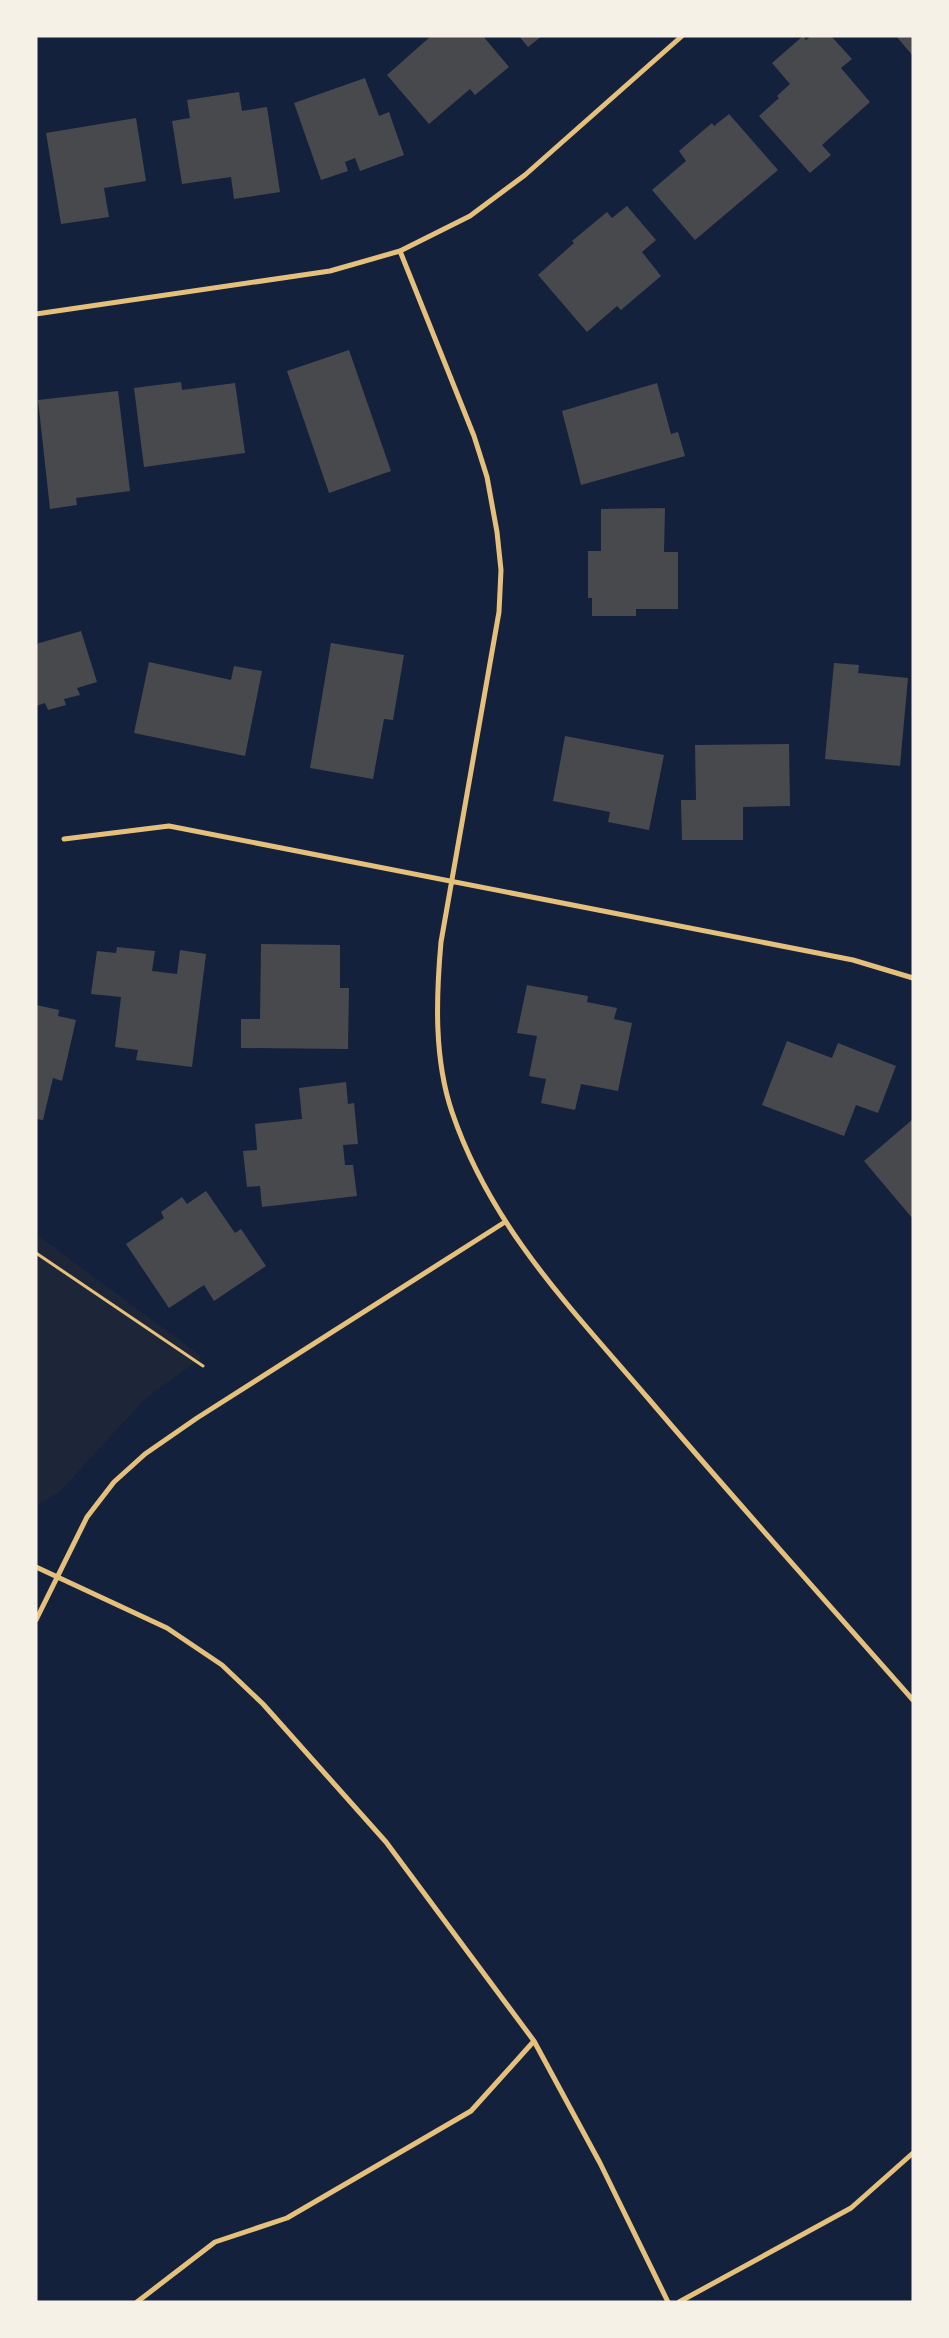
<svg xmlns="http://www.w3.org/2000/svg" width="949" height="2338" viewBox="0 0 949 2338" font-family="'PT Sans Narrow',sans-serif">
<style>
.green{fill:#1d2539}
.building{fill:#48494c}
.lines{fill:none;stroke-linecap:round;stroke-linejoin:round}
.path{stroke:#e5c07b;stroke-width:3}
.minor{stroke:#e5c07b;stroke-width:5}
</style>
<rect width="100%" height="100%" fill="#14213d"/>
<path class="green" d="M36,1234L202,1357L145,1399L59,1492L36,1506Z"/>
<path class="building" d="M431,36H483L509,67L475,95L470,89L429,124L387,75Z
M519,36H542L528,47Z
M803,36L806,40L811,36H831L852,59L841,68L870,102L822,145L831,155L810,173L759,116L779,98L777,96L790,84L772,63Z
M896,36H913V56Z
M365,78L379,116L389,112L404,155L360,171L355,158L345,162L348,171L321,180L294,103Z
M239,92L242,111L267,107L280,192L234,199L231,177L182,184L172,121L190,118L187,100Z
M729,114L778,170L695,240L652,190L686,161L679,151L712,123L714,126Z
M136,118L146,181L104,188L109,217L61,224L46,133Z
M627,206L656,240L642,252L661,276L621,310L617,306L587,332L538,275L574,243L572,241L607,212L612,218Z
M349,350L391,471L329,493L287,371Z
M181,382L182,390L235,383L245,453L144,467L134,388Z
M657,383L671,434L678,432L685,456L581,485L562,411Z
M118,391L130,491L76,498L77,505L50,509L38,400Z
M665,508L664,552H678V609H636V616H592V598H588V551H601V509Z
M81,631L97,682L77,688L80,695L64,699L66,705L48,710L45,703L36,706V644Z
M331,643L404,655L393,720L384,719L373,779L310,768Z
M149,662L231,680L234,666L262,671L245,756L134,733Z
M834,663L859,665L858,673L908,678L900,766L825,759Z
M565,736L664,755L649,830L608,822L610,812L553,801Z
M789,744L790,806L743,807V840H682L681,800H696L695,745Z
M261,944L340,945V988H349L348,1049L241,1048V1019H260Z
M117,947L155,951L152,971L177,974L180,950L206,954L192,1067L136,1060L138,1050L115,1047L121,997L91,994L97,951L116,953Z
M527,985L588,996L587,1002L617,1008L614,1019L632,1023L618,1091L581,1084L575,1110L541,1103L546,1079L529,1076L537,1036L517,1033Z
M36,1005L59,1010L58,1016L76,1020L62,1081L53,1078L43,1120L36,1119Z
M787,1041L832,1058L838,1043L896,1066L878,1113L856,1105L844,1136L762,1105Z
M346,1082L348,1104L354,1103L358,1144L343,1145L345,1165H353L357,1196L262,1207L260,1186L247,1187L243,1151L257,1150L255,1124L302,1119L299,1088Z
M913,1119V1219L864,1161Z
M206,1191L235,1233L241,1229L266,1266L214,1301L204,1285L169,1308L126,1244L164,1218L161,1212L182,1197L187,1204Z"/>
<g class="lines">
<path class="path" d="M36,1253L203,1366"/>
<path class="minor" d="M400,251L474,436L487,477L497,532L501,570L499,612L441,942C436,998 434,1059 452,1112C491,1227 570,1307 647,1397C734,1499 824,1599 913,1700
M36,314L330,271L400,251L470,216L525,175L682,36
M64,839L169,826L853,960L913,978
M36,1567L167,1628L222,1665L263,1704L386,1842L534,2041L600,2163L668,2302
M36,1620L87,1517L114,1482L145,1454L197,1418L505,1222
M137,2302L215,2242L287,2218L471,2111L534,2041
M679,2302L851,2208L913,2153"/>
</g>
<rect width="949" height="2338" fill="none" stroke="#f6f1e7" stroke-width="75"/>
</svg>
